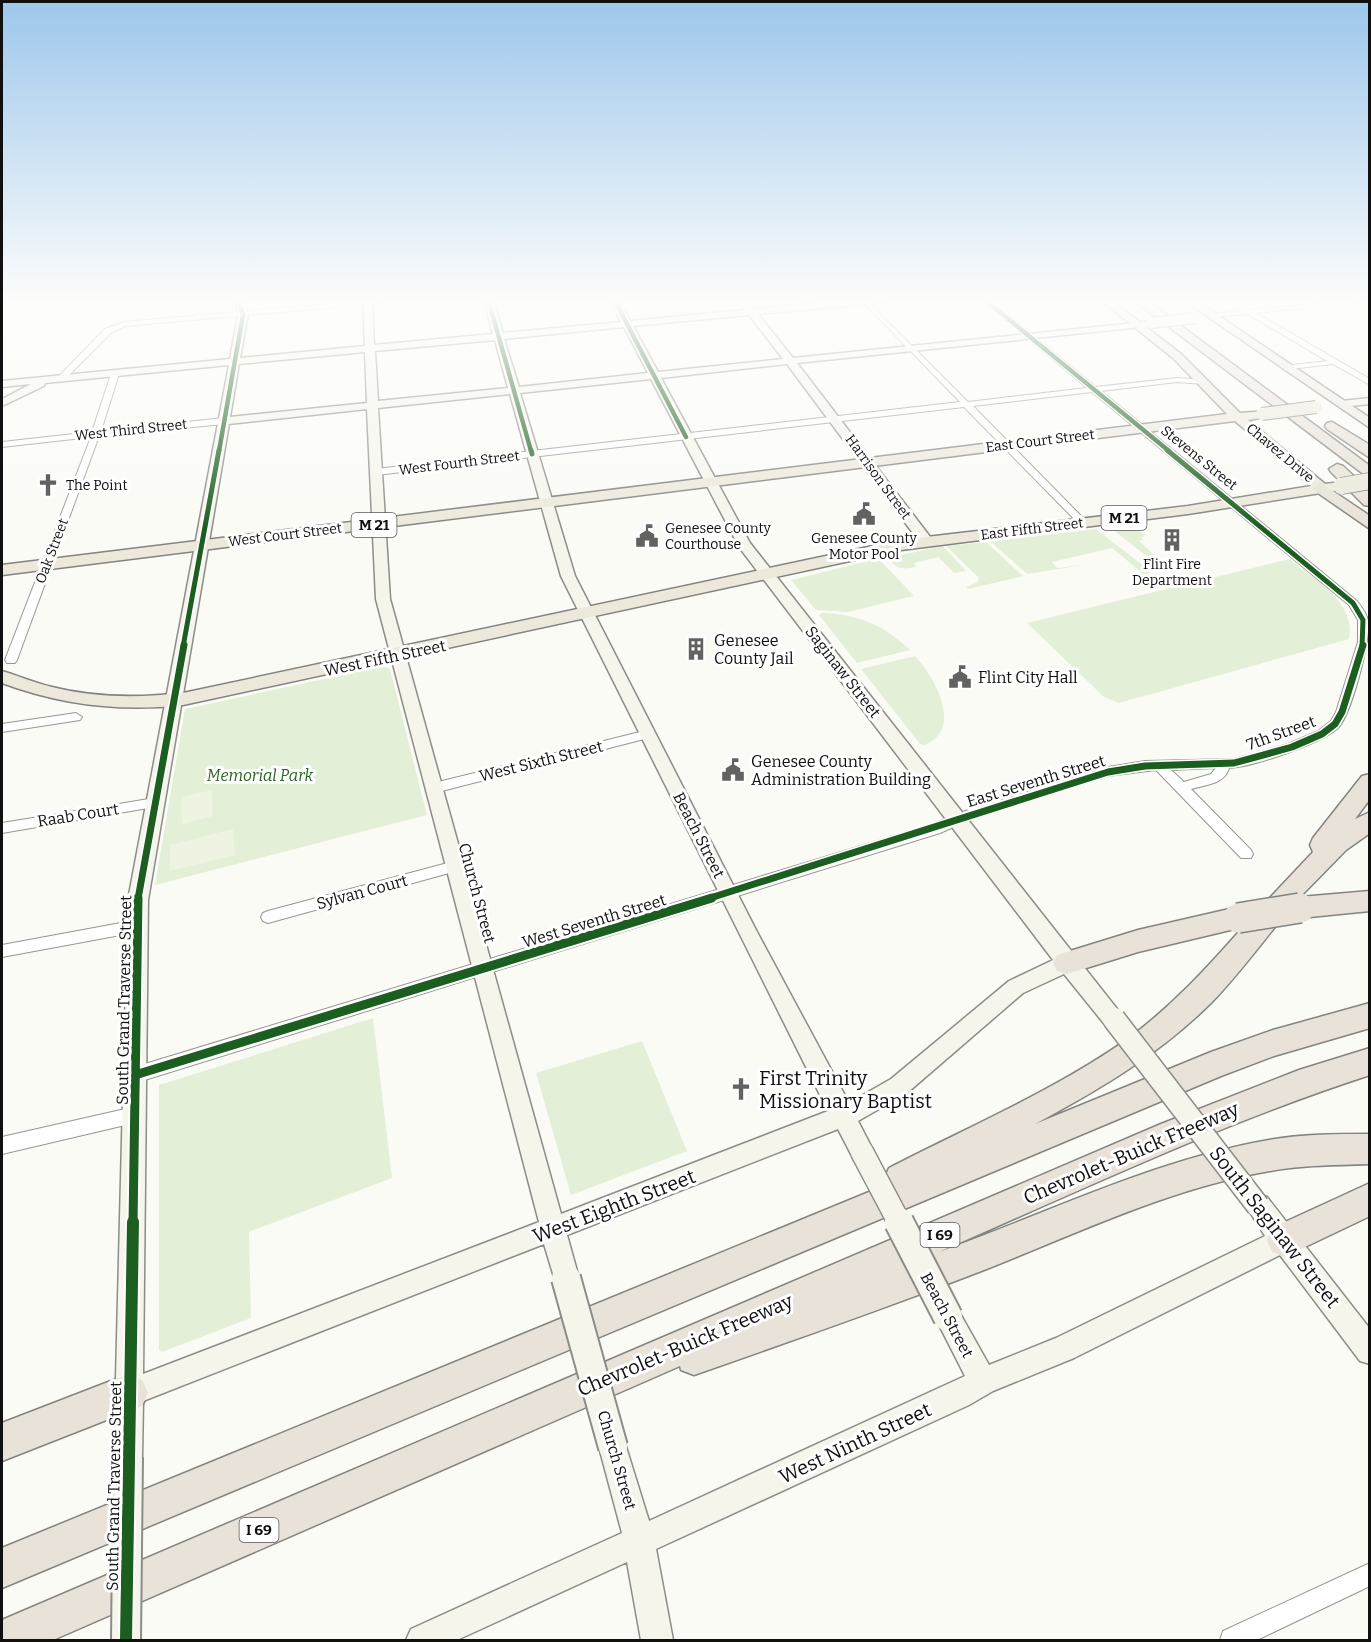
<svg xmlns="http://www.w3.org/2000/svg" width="1371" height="1642" viewBox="0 0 1371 1642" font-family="Bitter,serif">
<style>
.green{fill:#e3f0d7}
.pitch{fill:#edf4e1}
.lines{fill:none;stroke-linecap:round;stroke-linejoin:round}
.street-casing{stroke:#969694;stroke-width:2}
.secondary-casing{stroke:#8c8c8a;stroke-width:3}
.primary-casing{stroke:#838381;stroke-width:3}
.highway-casing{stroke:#838381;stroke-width:3}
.street{fill:#fefefe;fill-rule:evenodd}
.secondary{fill:#f5f5ec;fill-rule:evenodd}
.primary{fill:#ece9dc;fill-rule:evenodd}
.highway{fill:#e8e2d8;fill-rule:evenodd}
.secondary-bridge-far2-casing{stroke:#8c8c8a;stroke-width:12;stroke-linecap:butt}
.secondary-bridge-far1-casing{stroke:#8c8c8a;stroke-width:25;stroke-linecap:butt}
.secondary-bridge-casing{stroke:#8c8c8a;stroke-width:32;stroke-linecap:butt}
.primary-bridge-far1-casing{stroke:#838381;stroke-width:14;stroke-linecap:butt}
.primary-bridge-casing{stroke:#838381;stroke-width:18;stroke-linecap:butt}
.highway-bridge-casing{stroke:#838381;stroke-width:32;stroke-linecap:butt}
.secondary-bridge-far2{stroke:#f5f5ec;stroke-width:10}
.secondary-bridge-far1{stroke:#f5f5ec;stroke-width:22}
.secondary-bridge{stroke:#f5f5ec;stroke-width:28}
.primary-bridge-far1{stroke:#ece9dc;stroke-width:12}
.primary-bridge{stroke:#ece9dc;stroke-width:16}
.highway-bridge{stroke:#e8e2d8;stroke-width:29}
.cycleway-far4-casing{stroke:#fff;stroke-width:7}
.cycleway-far3-casing{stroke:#fff;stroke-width:8}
.cycleway-far2-casing{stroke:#fff;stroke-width:10}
.cycleway-far1-casing{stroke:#fff;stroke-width:13}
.cycleway-casing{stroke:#fff;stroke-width:16}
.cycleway-far4{stroke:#1b5e20;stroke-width:4.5}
.cycleway-far3{stroke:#1b5e20;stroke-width:5}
.cycleway-far2{stroke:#1b5e20;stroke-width:7}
.cycleway-far1{stroke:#1b5e20;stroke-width:9}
.cycleway{stroke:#1b5e20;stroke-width:12}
.labels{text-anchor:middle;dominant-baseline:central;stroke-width:6;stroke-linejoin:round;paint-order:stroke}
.far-street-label{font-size:14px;fill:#101010;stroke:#fff}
.far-poi-label{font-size:14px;fill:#101010;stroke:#fff;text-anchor:start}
.shield{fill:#fff;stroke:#585858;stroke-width:1.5}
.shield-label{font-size:15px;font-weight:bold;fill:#101010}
.poi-label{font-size:16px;fill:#101010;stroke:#fff;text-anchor:start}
.street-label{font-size:16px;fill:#101010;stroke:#fff}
.park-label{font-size:16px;font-style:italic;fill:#2b6424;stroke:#fff}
.near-poi-label{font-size:20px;fill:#101010;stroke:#fff;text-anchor:start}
.near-street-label{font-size:20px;fill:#101010;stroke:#fff}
</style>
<rect width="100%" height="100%" fill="#fbfbf6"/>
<path class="green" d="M1130,525L1146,536L1141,537L1143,540L1139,541L1168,567H1160L1111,528L1112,526Z
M1096,529L1145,567L1149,571L1147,576L1139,577L1141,572L1112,548L1052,562L1057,568L1084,565L1027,574L990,541Z
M986,542L1023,576L968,589L966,587L978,582L979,578L946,546Z
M943,546L966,571L954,573L938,557L914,563L916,567C901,570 898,569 887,558Z
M876,559L880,560L914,596L848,612L816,610L791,580Z
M1289,559C1314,579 1357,603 1349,639L1119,703L1104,697L1027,623Z
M822,613C858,614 884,625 910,650L857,663L819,615Z
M915,656C934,676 965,730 924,745L920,744L861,669Z
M384,666L390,669L427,815L155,885L185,709Z
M373,1018L392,1178L249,1232L251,1318L162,1352L159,1350V1085Z
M642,1041L687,1151L571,1195L536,1073Z"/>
<path class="pitch" d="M212,790L213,816L182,824L181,797Z
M233,829L235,855L170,871V845Z"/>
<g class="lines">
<g class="street-casing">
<path id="street" d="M383,299H407L404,301L125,326L111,333L63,381L56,379L105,329L124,322Z
M865,299L968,402L1087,388L981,299H988L1096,387L1177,378L1207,380V384H1204L1177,382L1101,391L1357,601C1361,606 1367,614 1368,621C1371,639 1351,717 1337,729C1319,744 1253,767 1229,768C1225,784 1205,785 1191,789L1251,850L1253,854L1251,858H1241L1156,770L1108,776L978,816L940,833L135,1083L129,1080L127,1075L129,1070L135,1067L930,825L968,810L1108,767L1145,761L1234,759L1288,744L1318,731L1331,721L1336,712L1358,642V620L1349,605L1092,392L973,406L1086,521L1088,523L1083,526L1080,525L964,407L376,475L371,472L376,469L960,402L863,302ZM1216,768L1211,774L1184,782L1171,770Z
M1224,299H1232L1250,310L1370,299V301L1256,313L1370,379V385L1333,364L1290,369L1289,367L1293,365L1327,361L1248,314L1210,317L1212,314L1242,311Z
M115,372L119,374L101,431L224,418L228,421L224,424L99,436L17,660L15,663H7L5,660L91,437L2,447V442L92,432L111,374Z
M76,713L82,717L80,720L2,732V724Z
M648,730L654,734L652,737L434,793L427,788L434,783Z
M155,798L162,803L160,806L2,833V823Z
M455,861L460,862L462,866L460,870L268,923L263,921L261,917L263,913L268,911Z
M137,920L142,922L144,926L142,930L137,932L2,957V945Z
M134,1107L140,1109L143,1115L140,1121L134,1123L2,1154V1137Z
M1370,1563V1586L1257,1640H1220L1223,1631Z"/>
</g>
<g class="secondary-casing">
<path id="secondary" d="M235,299H243L248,315L240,358L365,346L363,299H372L374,345L493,334L484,299H493L503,333L621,322L610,299H618L630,321L745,310L737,299H746L754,309L863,299H895L890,302L758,314L793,358L1154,321L1156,323L1151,326L797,363L931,538L933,541L926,545L921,544L787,364L661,378L750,543L1125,1019L1122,1026L1114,1028L1106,1026L1064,974L1023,993L907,1093L858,1121L874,1152L870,1160L862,1164L854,1160L838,1129L567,1235L579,1278L575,1287L566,1291L557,1287L544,1244L143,1401L142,1457L138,1467L128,1471L118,1467L114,1457L128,900L229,365L45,383L44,386L2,406V399L31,384L2,387V381L230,359L238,315ZM749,315L783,359L658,372L633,326ZM624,327L648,373L519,387L504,339ZM495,340L508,388L378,401L375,351ZM365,352L367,403L230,417L239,364ZM651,379L739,547L1053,960L1009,981L891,1079L849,1103L756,930L575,576L520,393ZM510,394L561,576L828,1111L561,1214L390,599L378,408ZM367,409L376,599L539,1222L143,1374L148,900L229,424Z
M1370,398V404L1341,407L1336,404L1341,401Z
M1258,1194L1267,1197L1370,1329V1364L1360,1361L1280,1255L1074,1358L993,1391L969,1405L656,1549L673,1640H641L627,1562L457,1640H406L411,1629L622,1533L599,1447L603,1437L613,1433L623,1437L649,1521L965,1376L935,1317L939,1308L948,1304L957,1308L989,1365L1056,1338L1265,1236L1246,1206L1249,1197Z"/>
</g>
<g class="primary-casing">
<path id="primary" d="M1099,299H1110L1181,354L1240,413L1267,411V417L1248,420L1325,484L1341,482L1348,486L1346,489L1188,514L901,550L183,705C120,712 61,705 2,683V671C19,676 35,683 52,687C95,698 139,698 183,693L901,540L1188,506L1311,486L1235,421L2,575V565L1227,414L1173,358Z
M1182,299H1194L1370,418V428Z"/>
</g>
<g class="highway-casing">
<path id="highway" d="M1132,299H1145L1370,466V479Z
M1332,422L1370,445V458L1327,429L1325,426L1327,423Z
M1337,464L1343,466L1370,491V506L1364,505L1331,472L1329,469Z
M1321,483L1370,516V529L1315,491L1313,488Z
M1370,774V799L1355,819L1370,812V833L1346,850L1300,897L1370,891V911L1300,918L1291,915L1288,911C1263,941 1239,974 1212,1002C1161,1053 1099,1090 1035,1124L1211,1052L1273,1030L1370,1003V1028L1274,1056L1221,1076L2,1588V1548L886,1185L884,1179L889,1168C968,1127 1056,1090 1129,1038C1172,1006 1208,967 1243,927L1138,952L1067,974L1057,971L1053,963L1057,955L1138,930L1238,907L1247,910L1251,918L1313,852L1310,845L1313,838L1362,776Z
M1370,1048V1075C1222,1123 1081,1190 939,1252C1048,1213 1154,1160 1269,1140C1302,1134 1336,1134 1370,1134V1164C1336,1165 1303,1165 1270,1171C1170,1188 1078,1233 984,1270C888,1307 791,1341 694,1375L681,1370L680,1366L53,1640H2V1620L1161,1124L1299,1070Z
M1370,1183V1216L1284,1257L1272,1252L1267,1240L1272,1228Z
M129,1374L142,1380L148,1393L142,1406L2,1461V1423Z"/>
</g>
<use href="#street" class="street"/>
<use href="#secondary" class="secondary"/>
<use href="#primary" class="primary"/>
<use href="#highway" class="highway"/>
<g class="secondary-bridge-far2-casing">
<path id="secondary-bridge-far2" d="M1151,323L1195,318"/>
</g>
<g class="secondary-bridge-far1-casing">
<path id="secondary-bridge-far1" d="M1114,1019L1258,1206
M862,1152L900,1224"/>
</g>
<g class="secondary-bridge-casing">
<path id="secondary-bridge" d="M899,1222L948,1317
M566,1278L613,1447
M126,1640L128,1457"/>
</g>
<g class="primary-bridge-far1-casing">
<path id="primary-bridge-far1" d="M1262,414L1316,407"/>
</g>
<g class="primary-bridge-casing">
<path id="primary-bridge" d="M1341,486L1370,481"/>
</g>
<g class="highway-bridge-casing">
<path id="highway-bridge" d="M1238,918L1300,908"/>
</g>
<use href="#secondary-bridge-far2" class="secondary-bridge-far2"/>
<use href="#secondary-bridge-far1" class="secondary-bridge-far1"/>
<use href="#secondary-bridge" class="secondary-bridge"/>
<use href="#primary-bridge-far1" class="primary-bridge-far1"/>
<use href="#primary-bridge" class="primary-bridge"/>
<use href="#highway-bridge" class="highway-bridge"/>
<g class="cycleway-far4-casing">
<path id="cycleway-far4" d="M488,299L531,451
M614,299L686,437
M984,299L1169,451
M219,451L243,315L239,299"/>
</g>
<g class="cycleway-far3-casing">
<path id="cycleway-far3" d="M531,450L532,454
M1167,450L1353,603L1363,620L1362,647
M183,647L219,450"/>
</g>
<g class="cycleway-far2-casing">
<path id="cycleway-far2" d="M138,899L184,645
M707,899L1108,772L1145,766L1234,763L1292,747L1322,734L1335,724L1342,712L1363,645"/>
</g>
<g class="cycleway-far1-casing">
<path id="cycleway-far1" d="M135,1075L712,898
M133,1224L138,898"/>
</g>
<g class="cycleway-casing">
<path id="cycleway" d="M126,1640L133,1222"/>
</g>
<use href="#cycleway-far4" class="cycleway-far4"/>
<use href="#cycleway-far3" class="cycleway-far3"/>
<use href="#cycleway-far2" class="cycleway-far2"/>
<use href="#cycleway-far1" class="cycleway-far1"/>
<use href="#cycleway" class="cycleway"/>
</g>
<linearGradient id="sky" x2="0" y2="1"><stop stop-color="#9dc7ec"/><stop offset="0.57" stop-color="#fdfdfb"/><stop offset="1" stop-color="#fdfdfb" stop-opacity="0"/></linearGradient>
<rect width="1371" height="529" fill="url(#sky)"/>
<defs>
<g id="church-bare" transform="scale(1.8)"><path d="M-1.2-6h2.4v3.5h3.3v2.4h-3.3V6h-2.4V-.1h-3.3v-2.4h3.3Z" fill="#626260" stroke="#fff" stroke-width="2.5" paint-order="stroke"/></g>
<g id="civic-bare" transform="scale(1.8)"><path d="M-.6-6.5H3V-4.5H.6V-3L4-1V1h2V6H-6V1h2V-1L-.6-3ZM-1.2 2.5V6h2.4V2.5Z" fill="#626260" stroke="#fff" stroke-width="2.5" paint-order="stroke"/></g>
<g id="building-bare" transform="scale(1.8)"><path d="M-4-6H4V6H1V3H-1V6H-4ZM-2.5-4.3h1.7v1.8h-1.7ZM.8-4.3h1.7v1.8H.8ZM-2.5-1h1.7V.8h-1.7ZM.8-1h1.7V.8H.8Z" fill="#626260" stroke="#fff" stroke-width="2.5" paint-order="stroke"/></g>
</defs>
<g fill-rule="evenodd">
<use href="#church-bare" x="48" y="485"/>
<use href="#civic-bare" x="864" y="514"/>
<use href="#civic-bare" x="647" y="536"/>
<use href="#building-bare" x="1172" y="540"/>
<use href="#building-bare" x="696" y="649"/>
<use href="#civic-bare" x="960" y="677"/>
<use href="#civic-bare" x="733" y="770"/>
<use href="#church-bare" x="741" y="1089"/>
</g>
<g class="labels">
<g class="far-street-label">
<text transform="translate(131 430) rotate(-6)">West Third Street</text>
<text transform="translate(1040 441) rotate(-7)">East Court Street</text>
<text transform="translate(1280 453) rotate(40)">Chavez Drive</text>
<text transform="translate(1199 458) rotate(39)">Stevens Street</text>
<text transform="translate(459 463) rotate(-7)">West Fourth Street</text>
<text transform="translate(878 477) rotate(54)">Harrison Street</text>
<text transform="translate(1032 529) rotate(-7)">East Fifth Street</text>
<text transform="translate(285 535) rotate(-7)">West Court Street</text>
<text transform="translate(52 551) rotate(-69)">Oak Street</text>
</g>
<g class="far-poi-label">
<text x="66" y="485">The Point</text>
<text x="665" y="528">Genesee County<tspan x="665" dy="16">Courthouse</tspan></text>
<text x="864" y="538" text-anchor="middle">Genesee County<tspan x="864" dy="16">Motor Pool</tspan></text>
<text x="1172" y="564" text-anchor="middle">Flint Fire<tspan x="1172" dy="16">Department</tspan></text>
</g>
<g class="shield">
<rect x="1101.5" y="506" width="45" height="24" rx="4.5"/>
<rect x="351.5" y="513" width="45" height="24" rx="4.5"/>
<rect x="920.5" y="1223" width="39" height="24" rx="4.5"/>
<rect x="239.5" y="1518" width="39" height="24" rx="4.5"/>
</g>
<g class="shield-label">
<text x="1124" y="518">M 21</text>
<text x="374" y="525">M 21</text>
<text x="940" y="1235">I 69</text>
<text x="259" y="1530">I 69</text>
</g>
<g class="poi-label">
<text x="714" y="640">Genesee<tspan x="714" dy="18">County Jail</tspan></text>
<text x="978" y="677">Flint City Hall</text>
<text x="751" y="761">Genesee County<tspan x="751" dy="18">Administration Building</tspan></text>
</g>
<g class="street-label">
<text transform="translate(385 658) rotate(-12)">West Fifth Street</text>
<text transform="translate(843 672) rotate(52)">Saginaw Street</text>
<text transform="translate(1281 733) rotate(-20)">7th Street</text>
<text transform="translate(541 761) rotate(-14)">West Sixth Street</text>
<text transform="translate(1036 781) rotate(-17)">East Seventh Street</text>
<text transform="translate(78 815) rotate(-9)">Raab Court</text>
<text transform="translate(699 835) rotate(63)">Beach Street</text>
<text transform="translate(362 892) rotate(-15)">Sylvan Court</text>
<text transform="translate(477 893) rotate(75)">Church Street</text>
<text transform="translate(594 921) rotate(-17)">West Seventh Street</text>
<text transform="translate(124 1000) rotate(-89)">South Grand Traverse Street</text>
<text transform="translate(947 1315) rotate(62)">Beach Street</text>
<text transform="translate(617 1460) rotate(74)">Church Street</text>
<text transform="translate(114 1486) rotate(-89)">South Grand Traverse Street</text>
</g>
<g class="park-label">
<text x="260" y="775">Memorial Park</text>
</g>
<g class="near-poi-label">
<text x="759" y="1078">First Trinity<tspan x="759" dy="23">Missionary Baptist</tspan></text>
</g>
<g class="near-street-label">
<text transform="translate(1131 1153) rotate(-23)">Chevrolet-Buick Freeway</text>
<text transform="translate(614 1206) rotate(-21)">West Eighth Street</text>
<text transform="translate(1275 1227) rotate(52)">South Saginaw Street</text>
<text transform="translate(685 1345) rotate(-23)">Chevrolet-Buick Freeway</text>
<text transform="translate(855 1443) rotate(-25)">West Ninth Street</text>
</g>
</g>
<rect width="1371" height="1642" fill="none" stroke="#101010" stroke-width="6"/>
</svg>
